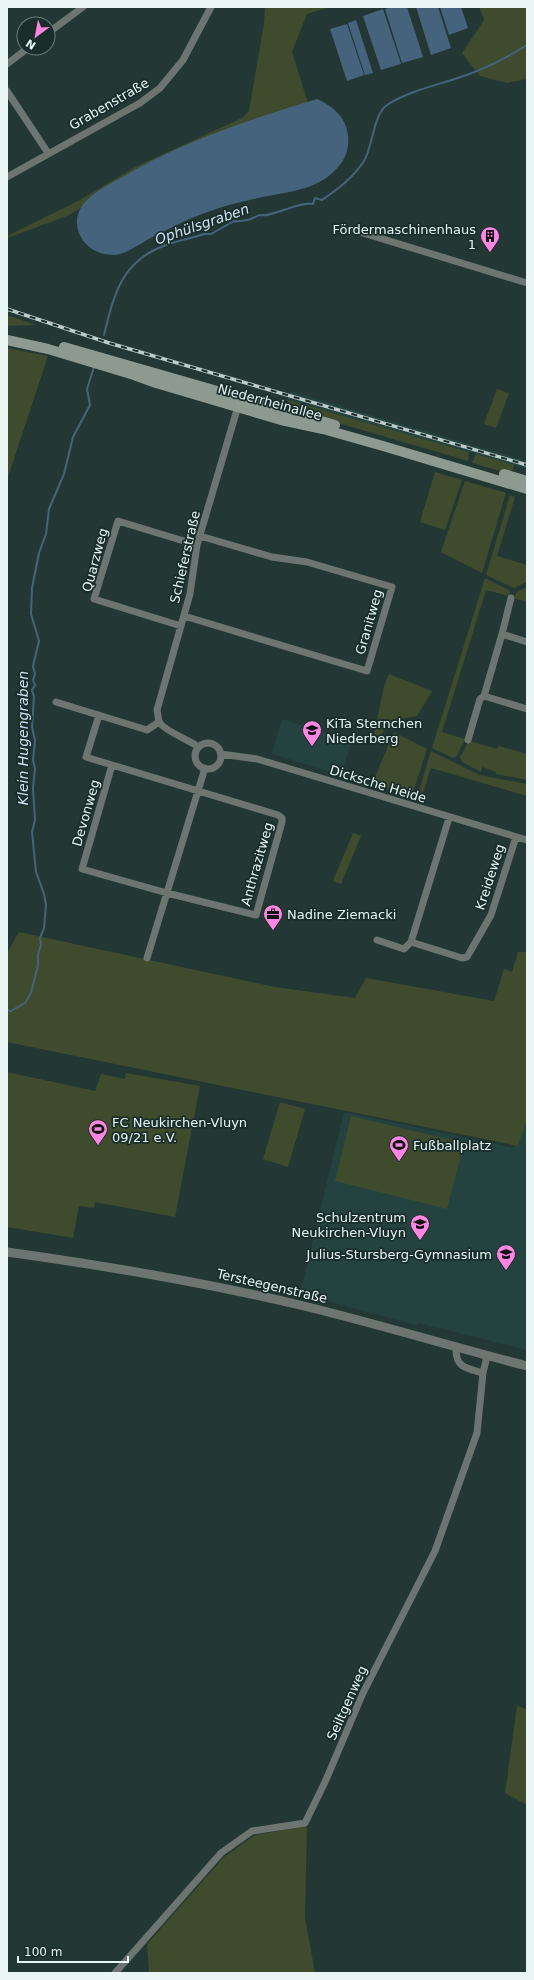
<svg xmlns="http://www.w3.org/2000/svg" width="534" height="1980" viewBox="0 0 534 1980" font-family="'DejaVu Sans',sans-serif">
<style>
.built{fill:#244340}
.green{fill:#3e4b2d}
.water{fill:#46637e}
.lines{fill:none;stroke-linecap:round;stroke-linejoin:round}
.stream{stroke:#46637e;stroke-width:2}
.minor{stroke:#6d7570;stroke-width:7}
.tertiary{stroke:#6d7570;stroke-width:9}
.secondary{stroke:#8d9a92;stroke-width:10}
.rail-casing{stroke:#bdccc9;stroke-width:3.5}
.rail{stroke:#192d2b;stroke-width:2;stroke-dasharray:6;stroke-linecap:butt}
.labels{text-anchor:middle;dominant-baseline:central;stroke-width:3.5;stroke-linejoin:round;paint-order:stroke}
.street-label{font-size:13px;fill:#e8f5f3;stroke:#192d2b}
.poi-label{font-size:13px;fill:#e8f5f3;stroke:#192d2b;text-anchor:start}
.water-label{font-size:14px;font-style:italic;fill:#cde2f5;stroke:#192d2b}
</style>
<rect width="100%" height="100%" fill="#233835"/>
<path class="built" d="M290,391L527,461V469L288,400Z
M282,719L352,741L341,775L272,754Z
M527,1089V1350L419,1323L416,1325L300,1294L344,1112L513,1148Z"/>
<path class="green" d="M265,7H330L307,14L292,52L308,103L142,173L67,216L7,238V236L80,200L135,167L242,118L249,111L264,23Z
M479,7H527V79L507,83L480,76L462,53L484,20Z
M7,315L36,325L7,326Z
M7,348L48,356L7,480Z
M497,389L509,393L496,428L484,424Z
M288,400L469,452L468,461L287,408Z
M476,454L514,465L511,474L472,463Z
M435,472L462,480L445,530L420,522Z
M465,481L506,493L482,573L441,552Z
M510,495L515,497L497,556L527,565V582L514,588L486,575Z
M485,578L509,590L510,593L509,596L486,590L442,732L465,739L456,757L453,758L432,748Z
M527,587V602L514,598L517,592Z
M389,674L432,691L417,716L391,720L378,740L373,739L384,686Z
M394,732L427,749L412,796L372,784Z
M469,741L497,749L499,746L527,754V780L496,774V772L482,767L481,772L462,762L460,757Z
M431,751L480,775L527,784V796L431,768L421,799L417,797Z
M353,833L361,836L341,884L333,881Z
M19,932L275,987L355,998L366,978L494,1001L504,969L512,972L518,952H527V1119L518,1146L7,1042V953Z
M7,1072L95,1091L101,1074L125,1079L126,1073L200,1086L175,1217L95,1202L94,1208L79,1206L73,1238L7,1227Z
M280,1102L305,1109L288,1167L263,1159Z
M351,1116L464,1143L447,1209L335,1181Z
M517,1706L527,1709V1805L505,1793Z
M307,1826L305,1918L315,1973H149L147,1944L224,1857L255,1835Z"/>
<path class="water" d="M392,7H407L423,57L402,63L385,9Z
M416,7H438L451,48L431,55Z
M440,7H461L468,28L449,35Z
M383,9L401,64L381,70L363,16Z
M356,20L373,73L365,75L348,23Z
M347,24L364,75L347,81L330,29Z
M317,99C334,107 346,117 348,136C349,145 347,155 342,162C322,191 289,191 258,198C240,202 222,206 205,213C185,220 166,230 147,240C138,245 130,251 120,254C86,261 62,223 88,199C97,190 110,184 121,178C182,141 249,120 317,99Z"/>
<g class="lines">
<path class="stream" d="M104,335C114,294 122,260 166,245C179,240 192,238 205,234H211L234,221C244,222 251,220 259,215C272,218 298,201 313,204L315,198L322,200C339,188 352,179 364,161C373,146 373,115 387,105C407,92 433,86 455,79C480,71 505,59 527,45
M7,1010L11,1011L25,1003L31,993L38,965V954L41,945L40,938L44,928L46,905L44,894L36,872L32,832L35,820L33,788L35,769L33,760L35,740L32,727L34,697L32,690L35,685L33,680L35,674L33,666L39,641L31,614L32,588L39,553L46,534L49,509L64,474L73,437L90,405L87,389L94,367"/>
<path class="minor" d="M48,33L83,7
M7,64L28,48
M7,91L48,153
M7,177L140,103L160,88L183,60L211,7
M350,229L527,283
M184,616L367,671L392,587L307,562L272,557L200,536
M181,626L94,599L118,521L197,545
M502,634L511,598
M484,696L527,709
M56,702L147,730L159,722
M99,715L86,757L112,765
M468,740L480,699L484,696L502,634L527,642
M195 756a13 13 0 1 1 26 0a13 13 0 1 1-26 0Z
M199,747C189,740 165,731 160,723C158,720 158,714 157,710L190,594L197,545L239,403
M221,754L257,759L527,840
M112,765L278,815L282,818V822L256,915L167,893L82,869Z
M377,940L404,949L411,942L449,818
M411,942L462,958L467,957L491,915L516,837
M147,958L205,768
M456,1347C455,1368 466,1368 483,1373
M115,1973L221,1853L252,1831L305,1823L325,1782L363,1693L435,1551L477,1433L483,1373L487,1356"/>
<path class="tertiary" d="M7,1252C108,1266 209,1283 308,1307C381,1325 454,1347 527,1366"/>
<path class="secondary" d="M7,340L48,349L134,375L156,383L281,420L323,429L383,446L527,489
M64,347L335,425
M504,474L527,481"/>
<g class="rail-casing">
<path id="rail" d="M7,309L109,343L527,465"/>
</g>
<use href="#rail" class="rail"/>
</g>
<defs>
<g id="building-pin" transform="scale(1)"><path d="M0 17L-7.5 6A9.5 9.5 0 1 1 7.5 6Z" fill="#fd86e2" stroke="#192d2b"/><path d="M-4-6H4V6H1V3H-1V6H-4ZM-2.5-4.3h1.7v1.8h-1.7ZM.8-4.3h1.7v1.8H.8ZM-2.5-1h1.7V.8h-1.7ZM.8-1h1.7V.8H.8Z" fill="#111"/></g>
<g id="school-pin" transform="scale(1)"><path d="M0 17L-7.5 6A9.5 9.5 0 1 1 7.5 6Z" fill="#fd86e2" stroke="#192d2b"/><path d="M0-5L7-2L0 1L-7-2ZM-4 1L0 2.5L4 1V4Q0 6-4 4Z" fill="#111"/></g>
<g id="office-pin" transform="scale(1)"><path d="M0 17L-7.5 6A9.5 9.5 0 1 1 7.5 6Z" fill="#fd86e2" stroke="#192d2b"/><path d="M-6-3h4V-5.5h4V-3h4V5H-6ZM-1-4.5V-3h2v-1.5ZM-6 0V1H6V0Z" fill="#111"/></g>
<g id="stadium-pin" transform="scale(1)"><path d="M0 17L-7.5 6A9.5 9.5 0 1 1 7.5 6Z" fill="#fd86e2" stroke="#192d2b"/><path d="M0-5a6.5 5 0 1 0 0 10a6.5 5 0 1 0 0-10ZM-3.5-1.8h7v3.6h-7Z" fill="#111"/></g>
</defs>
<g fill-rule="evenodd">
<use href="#building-pin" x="490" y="236"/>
<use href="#school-pin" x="312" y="730"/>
<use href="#office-pin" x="273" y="914"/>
<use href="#stadium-pin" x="98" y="1129"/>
<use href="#stadium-pin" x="399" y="1145"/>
<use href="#school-pin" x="420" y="1224"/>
<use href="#school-pin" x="506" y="1254"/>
</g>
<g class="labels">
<g class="street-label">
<text transform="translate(109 104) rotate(-30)">Grabenstraße</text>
<text transform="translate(270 402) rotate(15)">Niederrheinallee</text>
<text transform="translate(185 557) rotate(-77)">Schieferstraße</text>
<text transform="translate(95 560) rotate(-75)">Quarzweg</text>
<text transform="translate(369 622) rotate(-74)">Granitweg</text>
<text transform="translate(378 784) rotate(17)">Dicksche Heide</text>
<text transform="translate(86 813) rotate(-74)">Devonweg</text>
<text transform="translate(257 864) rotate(-74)">Anthrazitweg</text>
<text transform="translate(490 877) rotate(-72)">Kreideweg</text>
<text transform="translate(272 1286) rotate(13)">Tersteegenstraße</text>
<text transform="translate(347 1703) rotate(-66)">Seiltgenweg</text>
</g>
<g class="poi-label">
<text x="476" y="229" text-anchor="end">Fördermaschinenhaus<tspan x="476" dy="15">1</tspan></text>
<text x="326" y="723">KiTa Sternchen<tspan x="326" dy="15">Niederberg</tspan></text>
<text x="287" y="914">Nadine Ziemacki</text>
<text x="112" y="1122">FC Neukirchen-Vluyn<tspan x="112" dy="15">09/21 e.V.</tspan></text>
<text x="413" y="1145">Fußballplatz</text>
<text x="406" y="1217" text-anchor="end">Schulzentrum<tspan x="406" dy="15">Neukirchen-Vluyn</tspan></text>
<text x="492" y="1254" text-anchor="end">Julius-Stursberg-Gymnasium</text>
</g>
<g class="water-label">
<text transform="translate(202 224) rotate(-19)">Ophülsgraben</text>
<text transform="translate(23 738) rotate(-90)">Klein Hugengraben</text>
</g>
</g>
<rect width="534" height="1980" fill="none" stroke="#e8f5f3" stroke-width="16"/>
<g transform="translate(36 36) rotate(212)"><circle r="19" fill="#192d2b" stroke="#6c7d7b"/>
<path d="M0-3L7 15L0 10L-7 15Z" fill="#fd86e2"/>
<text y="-6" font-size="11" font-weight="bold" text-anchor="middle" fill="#e8f5f3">N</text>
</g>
<path d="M18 1956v6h110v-6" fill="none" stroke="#e8f5f3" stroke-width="2"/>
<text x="24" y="1956" font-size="12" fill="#e8f5f3" stroke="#192d2b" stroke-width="3" paint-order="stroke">100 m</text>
</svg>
